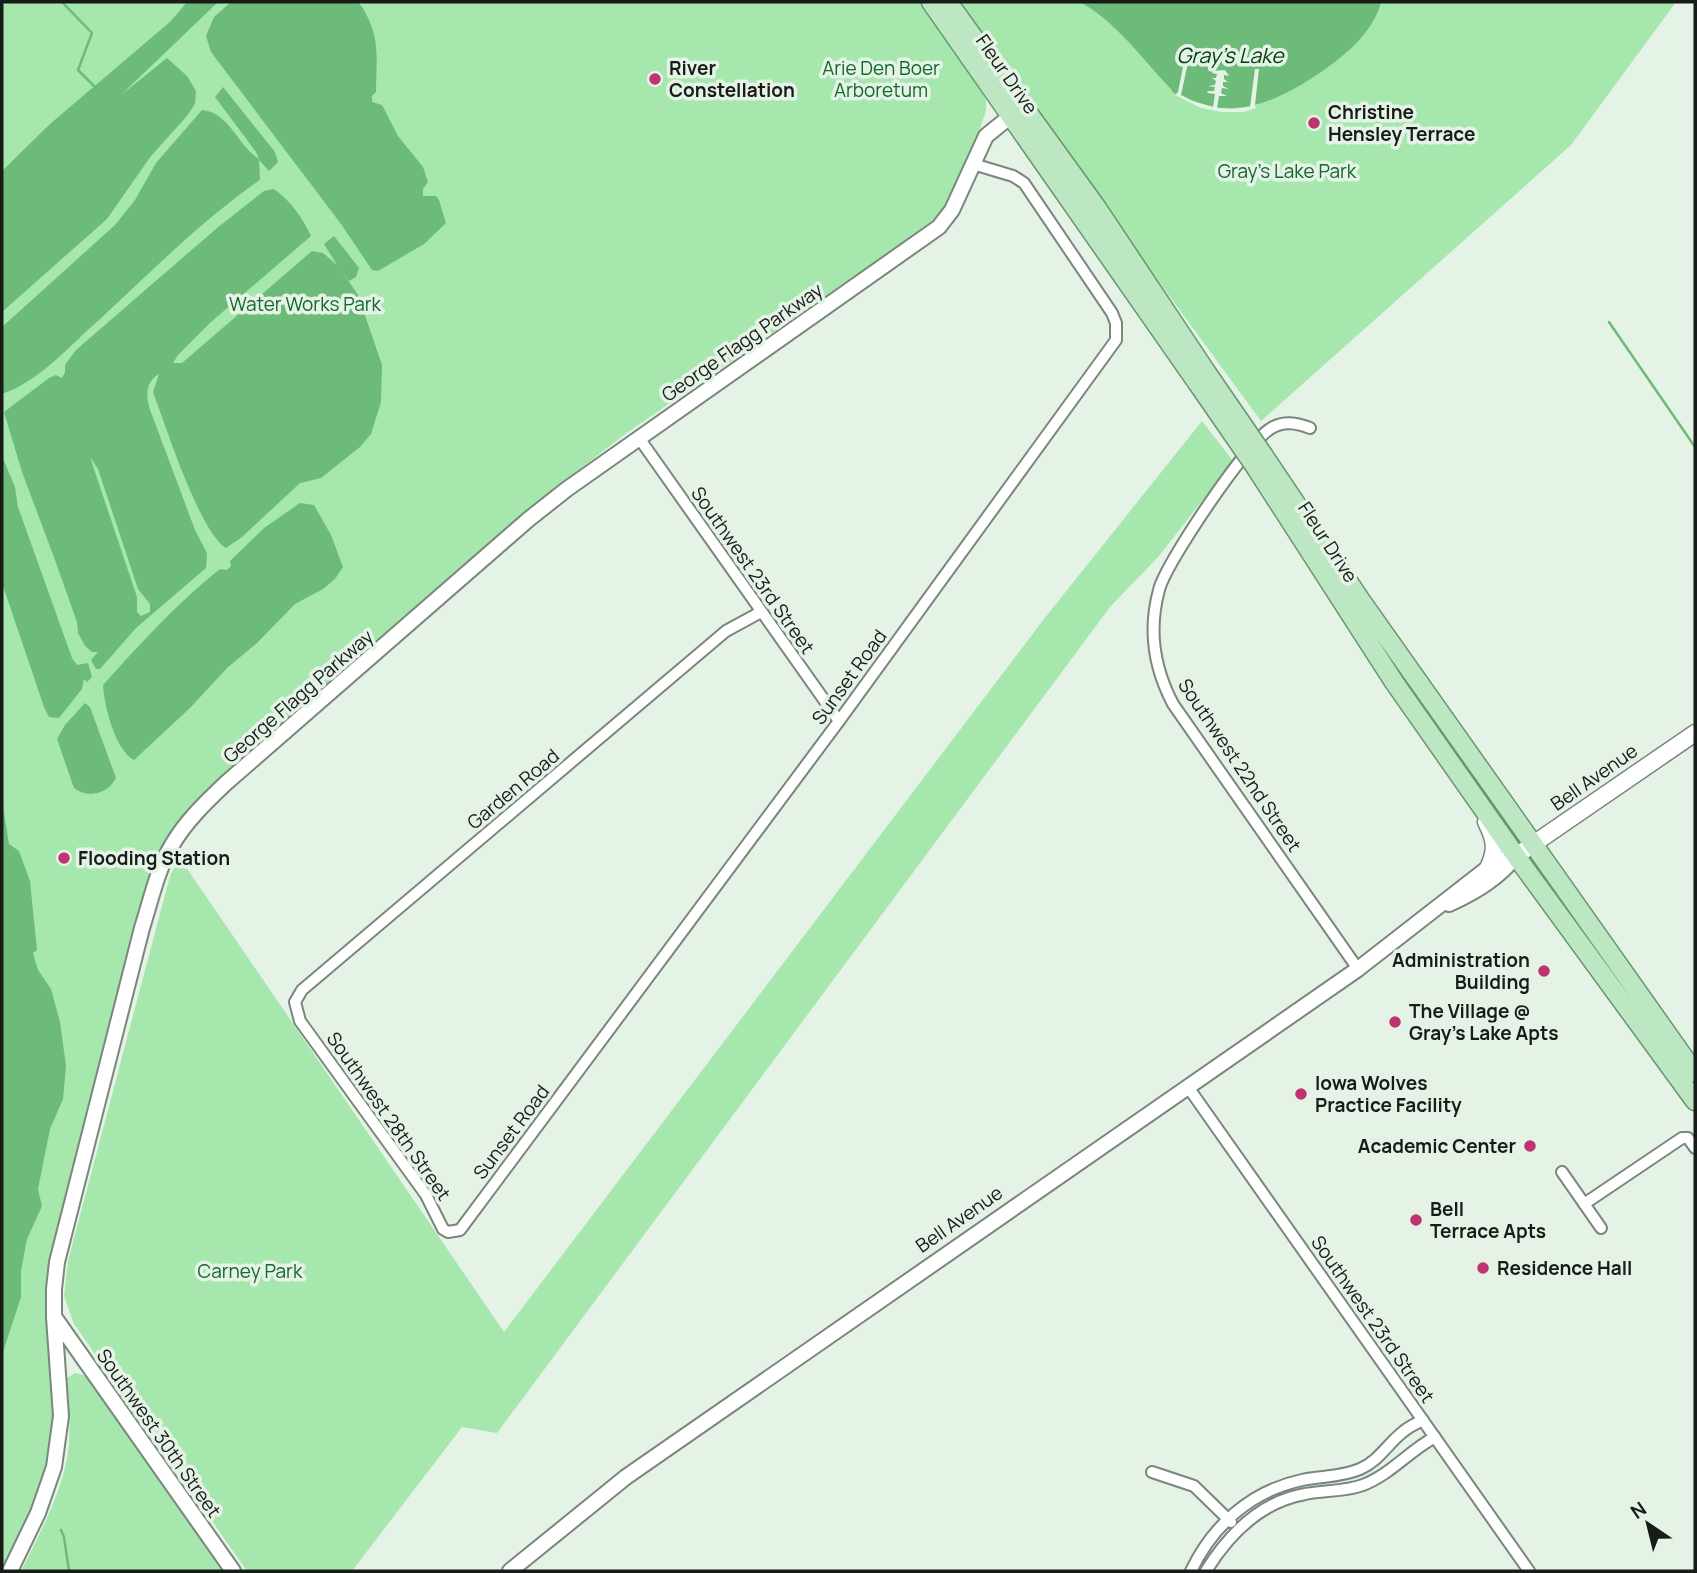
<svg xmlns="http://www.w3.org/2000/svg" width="1697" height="1573" viewBox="0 0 1697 1573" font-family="Manrope,sans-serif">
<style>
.green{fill:#a5e7ad}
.water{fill:#6dbb79;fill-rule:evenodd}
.pier{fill:#e5f2e6}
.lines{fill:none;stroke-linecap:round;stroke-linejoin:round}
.stream{stroke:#6dbb79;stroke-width:2.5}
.minor-casing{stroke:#7b867c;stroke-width:14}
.tertiary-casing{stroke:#7b867c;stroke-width:18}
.secondary-casing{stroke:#7b867c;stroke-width:19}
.primary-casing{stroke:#66966c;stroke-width:21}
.minor{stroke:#fff;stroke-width:10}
.tertiary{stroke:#fff;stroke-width:14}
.secondary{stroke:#fff;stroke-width:16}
.primary{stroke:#bde7c2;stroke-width:18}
.primary-bridge-casing{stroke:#66966c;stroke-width:21;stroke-linecap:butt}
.primary-bridge{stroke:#bde7c2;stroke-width:18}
.poi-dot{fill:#bd3471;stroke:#e5f2e6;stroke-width:2.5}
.labels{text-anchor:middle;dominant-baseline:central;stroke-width:7;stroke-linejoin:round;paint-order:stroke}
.poi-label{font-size:19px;font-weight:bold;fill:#171c18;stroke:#e5f2e6;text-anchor:start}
.park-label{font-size:19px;fill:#13682b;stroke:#e5f2e6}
.street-label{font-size:19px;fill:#171c18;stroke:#e5f2e6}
.water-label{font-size:21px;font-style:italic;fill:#003d13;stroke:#e5f2e6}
</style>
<rect width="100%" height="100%" fill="#e5f2e6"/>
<path class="green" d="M2,2H924L982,93L986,100V111C966,167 951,233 887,254L628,432L547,494L180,823L57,1233V1420L40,1490L2,1571Z
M957,2H1676L1571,145L1261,421L1038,117Z
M1202,421L1233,461L1159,556L1110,607L497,1433L462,1427L352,1571H247L74,1324L64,1296L68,1261L170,876L179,857L504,1332L1044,619Z
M75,1373L86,1376L227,1571H21C40,1533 65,1488 69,1444C70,1422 69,1400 67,1378Z"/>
<path class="water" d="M187,2H218L121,95L167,58L187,76L196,91L195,104L187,116L151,156L107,219L2,312V171L50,124L171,21Z
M231,2H357C363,6 365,12 369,20C380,44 376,66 376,92L372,96V102L382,105L398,136L423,167L428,182L423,189V196H436L439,200L446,223L424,244L378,271L372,270L341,224L211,52L206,36L214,17Z
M1080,2H1381C1373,34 1341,59 1315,76C1279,100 1238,118 1195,102C1189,100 1180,98 1175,94C1172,92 1171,88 1168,86C1140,56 1116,22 1080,2Z
M223,87L275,152L278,162L269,171L259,160L260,180C202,220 151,272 99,320C69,346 40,381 2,394V327L115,225L135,200L156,163L202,110C229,112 238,146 259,159L256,152L215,97Z
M274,189C291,201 302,217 311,236L211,322L178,355L173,363H182L312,251L323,253L337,265L324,244L334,236L359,268L356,277L349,281L339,267L358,295L382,365L381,402L371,434L360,447L321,478L300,483L242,537L226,548C200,533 165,424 153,392L159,374C146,382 146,393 149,407L195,530L207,553L206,568L136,628L100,669H96L91,660L98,652H92L85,646L78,633L77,622L55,560L22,472L4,412L49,378L56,375L62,378L65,372V365L76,350L217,228L264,191ZM90,457L98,469L138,589L150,604V612L141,616L137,612V597Z
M2,456L15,487L18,507L72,658L77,665L88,663L92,677L87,682L84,679L82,689L59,718L49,717L44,707L2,583Z
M300,503L314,505L331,535L343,567L335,579L323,589L295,604L257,643L227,668L190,708L134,760C115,750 104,705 103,685C140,644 177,603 220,569L227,570L231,566L230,561L264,528Z
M85,703L90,707L116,778C108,794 88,799 74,788L57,739L65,725Z
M2,800L9,844L19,851L30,881L37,950L33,953L38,970L51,989L60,1022L66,1066L63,1099L50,1129L38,1189L42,1206L27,1239L21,1271V1297L2,1355Z"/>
<path class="pier" d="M1185,57L1189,58L1181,95L1193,101L1213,107L1215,94L1207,93L1208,91H1214L1215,87L1208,86L1215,85L1216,81L1212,78H1216L1217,74L1212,73L1213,71L1225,70L1229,76L1224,75V79L1228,82H1223V86L1229,89L1222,88L1221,93L1227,96H1219L1217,108L1232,109L1250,107L1255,69H1259L1255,105L1256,108L1244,112H1222L1201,108L1175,95L1178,92Z"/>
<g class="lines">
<path class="stream" d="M62,2L92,33L78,70L95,87
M1609,322L1695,447
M61,1530L64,1537L69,1571"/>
<g class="minor-casing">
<path id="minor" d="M1310,428C1297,423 1283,420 1270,429C1247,443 1165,564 1159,590C1148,630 1154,668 1173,704L1358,969
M639,438L839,721
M761,612L726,631L302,990L295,1002L300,1021L426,1195L443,1229L448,1232L460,1230L839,721L1116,340V323L1112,313L1024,183L1013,176L973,164
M1188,1087L1529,1571
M1562,1172L1601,1228
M1584,1204L1682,1138H1688L1695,1148
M1152,1472L1194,1486L1231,1522
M1191,1571C1213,1525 1251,1491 1302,1480C1321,1476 1342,1477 1360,1469C1379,1461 1388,1443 1404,1431C1410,1426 1417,1423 1423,1420
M1206,1571C1229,1534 1260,1502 1305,1494C1324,1490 1344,1492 1363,1485C1391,1474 1409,1451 1435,1437"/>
</g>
<g class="tertiary-casing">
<path id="tertiary" d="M1449,904C1474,893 1499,878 1516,856
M55,1318L233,1571
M10,1571L38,1513L54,1467L61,1416L54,1317V1289L57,1262L142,928C151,900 157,870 172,845C186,821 206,802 226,783L529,519L567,489L939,227L952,210L986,136L1017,111
M510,1571L626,1477L1358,969L1498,860L1516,856"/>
</g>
<g class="secondary-casing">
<path id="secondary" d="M1486,822C1495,840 1497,849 1488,868
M1516,856L1695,733"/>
</g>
<g class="primary-casing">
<path id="primary" d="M931,2L1198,384
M948,2L1097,208L1207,373
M1264,456L1362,602L1695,1073
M1256,468L1394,682L1516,856L1695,1101"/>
</g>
<use href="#minor" class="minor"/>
<use href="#tertiary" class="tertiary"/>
<use href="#secondary" class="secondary"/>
<use href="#primary" class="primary"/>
<g class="primary-bridge-casing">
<path id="primary-bridge" d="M1207,373L1264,456
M1198,384L1256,468"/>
</g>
<use href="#primary-bridge" class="primary-bridge"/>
</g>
<g class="poi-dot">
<circle cx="655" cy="79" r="7"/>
<circle cx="1314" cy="123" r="7"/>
<circle cx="64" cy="858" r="7"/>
<circle cx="1544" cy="971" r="7"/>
<circle cx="1395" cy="1022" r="7"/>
<circle cx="1301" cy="1094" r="7"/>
<circle cx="1530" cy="1146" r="7"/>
<circle cx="1416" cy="1220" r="7"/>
<circle cx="1483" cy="1268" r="7"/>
</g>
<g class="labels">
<g class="poi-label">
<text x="669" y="68">River<tspan x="669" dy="22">Constellation</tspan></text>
<text x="1328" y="112">Christine<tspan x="1328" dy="22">Hensley Terrace</tspan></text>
<text x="78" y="858">Flooding Station</text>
<text x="1530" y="960" text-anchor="end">Administration<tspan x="1530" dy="22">Building</tspan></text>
<text x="1409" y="1011">The Village @<tspan x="1409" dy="22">Gray's Lake Apts</tspan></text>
<text x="1315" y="1083">Iowa Wolves<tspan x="1315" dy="22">Practice Facility</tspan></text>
<text x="1516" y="1146" text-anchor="end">Academic Center</text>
<text x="1430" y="1209">Bell<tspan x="1430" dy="22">Terrace Apts</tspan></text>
<text x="1497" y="1268">Residence Hall</text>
</g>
<g class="park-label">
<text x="881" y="68">Arie Den Boer<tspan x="881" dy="22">Arboretum</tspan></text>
<text x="1287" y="171">Gray's Lake Park</text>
<text x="305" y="304">Water Works Park</text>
<text x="250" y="1271">Carney Park</text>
</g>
<g class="street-label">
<text transform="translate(1007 74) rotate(55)">Fleur Drive</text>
<text transform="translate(742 342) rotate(-35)">George Flagg Parkway</text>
<text transform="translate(1328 542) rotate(57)">Fleur Drive</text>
<text transform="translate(753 570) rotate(55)">Southwest 23rd Street</text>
<text transform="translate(849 677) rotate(-54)">Sunset Road</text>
<text transform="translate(298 696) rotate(-41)">George Flagg Parkway</text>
<text transform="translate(1240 765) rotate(56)">Southwest 22nd Street</text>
<text transform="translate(1594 777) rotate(-35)">Bell Avenue</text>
<text transform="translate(513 789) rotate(-40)">Garden Road</text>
<text transform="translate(389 1116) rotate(55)">Southwest 28th Street</text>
<text transform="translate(511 1132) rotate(-53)">Sunset Road</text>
<text transform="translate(959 1219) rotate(-35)">Bell Avenue</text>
<text transform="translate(1373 1319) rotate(55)">Southwest 23rd Street</text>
<text transform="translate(159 1433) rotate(55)">Southwest 30th Street</text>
</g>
<g class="water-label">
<text x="1230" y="55">Gray's Lake</text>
</g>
</g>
<rect width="1697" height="1573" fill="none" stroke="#171c18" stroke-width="7"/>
<g transform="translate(1648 1524) rotate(325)" stroke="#e5f2e6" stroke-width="5" paint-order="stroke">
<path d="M0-5L12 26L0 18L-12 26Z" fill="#171c18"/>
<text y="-10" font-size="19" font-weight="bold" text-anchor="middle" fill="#171c18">N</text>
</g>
</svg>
